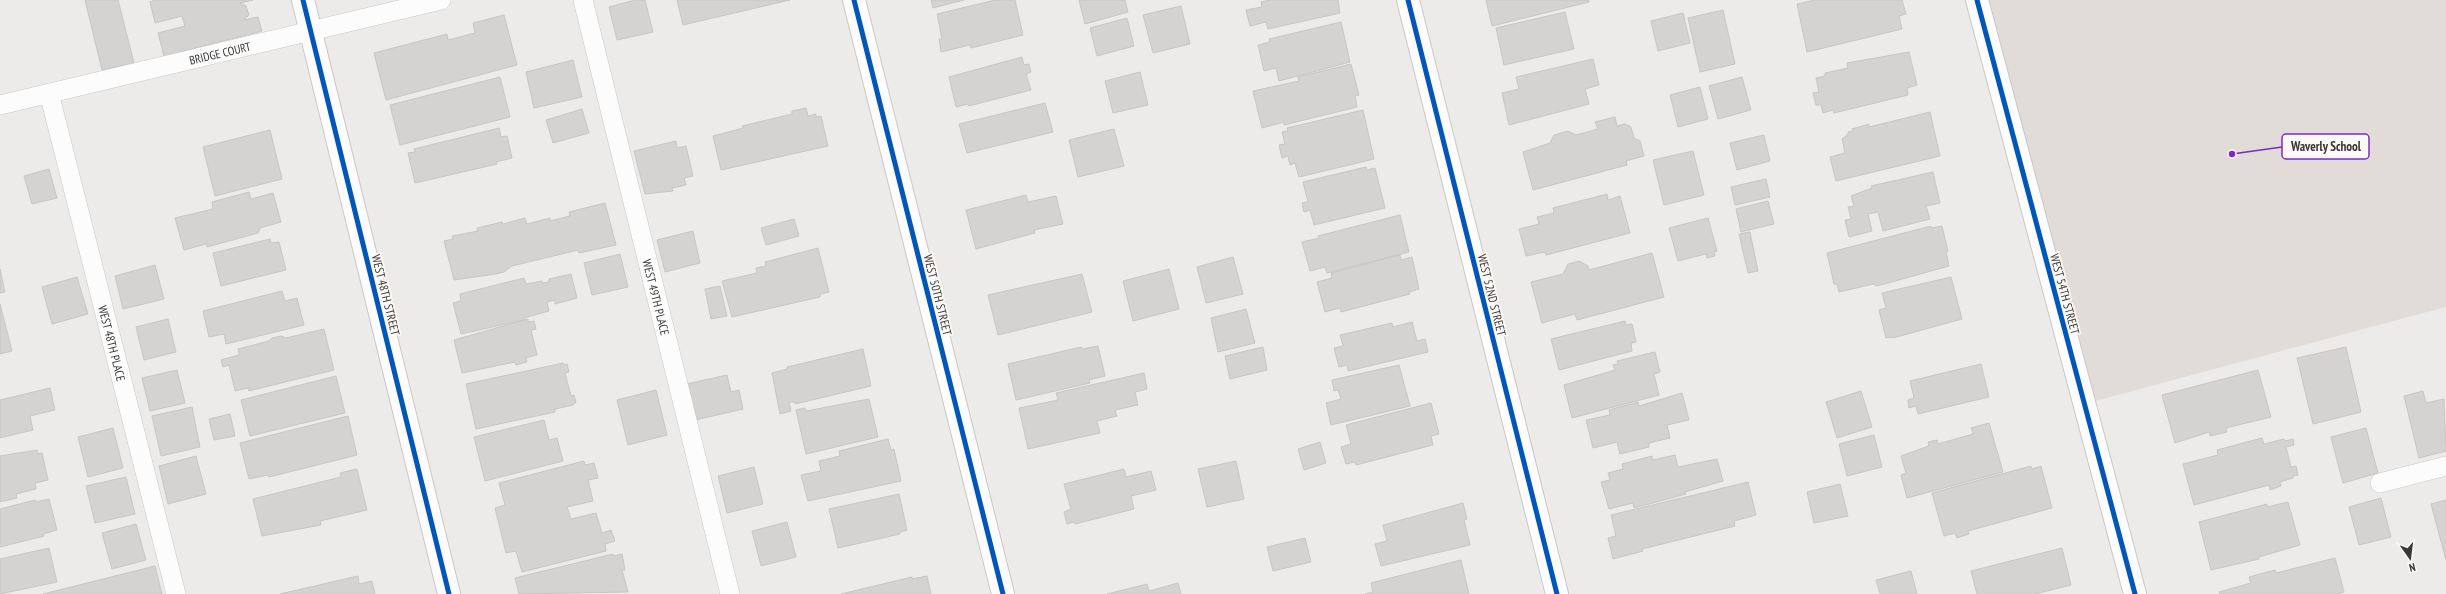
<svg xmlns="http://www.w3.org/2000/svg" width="2446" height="594" viewBox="0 0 2446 594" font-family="'PT Sans Narrow',sans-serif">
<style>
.built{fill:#e1dcd7}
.building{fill:#d4d3d1;stroke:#c7c6c5}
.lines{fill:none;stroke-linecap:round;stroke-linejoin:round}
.lane-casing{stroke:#c9c8c6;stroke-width:20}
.street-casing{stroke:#c9c8c6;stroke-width:24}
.lane{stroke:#fcfcfc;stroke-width:19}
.street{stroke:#fcfcfc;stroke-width:22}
.cycleway-casing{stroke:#fbf8f5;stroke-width:8}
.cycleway{stroke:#0057b8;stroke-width:5}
.labels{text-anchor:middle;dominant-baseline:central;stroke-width:3.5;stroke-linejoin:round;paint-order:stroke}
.street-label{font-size:12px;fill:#393837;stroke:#fbf8f5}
.leader{fill:none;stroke:#7b2cbf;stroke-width:1.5}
.callout-dot{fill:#7b2cbf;stroke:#fbf8f5;stroke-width:1.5}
.callout{fill:#fbf8f5;stroke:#7b2cbf;stroke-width:1.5}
.callout-label{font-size:13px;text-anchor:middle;font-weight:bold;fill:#393837}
</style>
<rect width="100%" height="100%" fill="#edebe9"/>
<path class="built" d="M1977,0H2446V307L2084,404Z"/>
<path class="building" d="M85,0H118L134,63L102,70Z
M155,0H253L240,3L246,6L249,15L244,20L258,17L262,31L164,56L158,33L185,26L182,16L155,23L150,2Z
M635,0H645L653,32L617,40L609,7Z
M677,0H790L683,25Z
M931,0H964L933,8Z
M995,0H1015L1023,35L971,48L970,45L941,52L939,39H942L937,14Z
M1079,0H1125L1128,12L1085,24Z
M1269,0H1338L1340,13L1268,29L1266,22L1250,26L1246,10L1262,7L1261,2Z
M1486,0H1589V2L1492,26Z
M1815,0H1902L1906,14L1899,16L1902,29L1807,52L1797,4Z
M1181,6L1190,44L1153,53L1143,15Z
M1723,10L1735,64L1700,72L1688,18Z
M1565,12L1574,49L1504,65L1496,28Z
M1683,13L1690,43L1658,51L1651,21Z
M504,15L517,65L386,100L374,53L447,34L448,40L475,33L473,23Z
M1127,18L1134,46L1097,56L1090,28Z
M1341,22L1350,62L1279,81L1276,68L1264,71L1258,45L1270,42L1269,39Z
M1909,52L1917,85L1907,88L1908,95L1834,113L1833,110L1823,113L1821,105H1816L1813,93L1819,92L1816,78L1825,76V73L1848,68L1847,63Z
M1022,57L1024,65L1029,64L1031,72L1026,74L1031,90L969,106L968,104L956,107L949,77Z
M1593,59L1599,85L1585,89L1589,104L1509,125L1502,93L1519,89L1516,77Z
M573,60L582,97L534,108L526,72Z
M1351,64L1359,95L1355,96L1357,107L1284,125V122L1262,128L1253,91L1299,81L1298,77Z
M1140,72L1148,105L1113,113L1105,81Z
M500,77L510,117L400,145L390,105Z
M1742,77L1751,110L1718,119L1709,86Z
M1700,87L1708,119L1678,127L1670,95Z
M1045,103L1053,132L967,153L959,124Z
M806,108L808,116L816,114V117L821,116L828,146L721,170L713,136L743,128L742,126L792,114V111Z
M582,109L589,133L553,143L546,120Z
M1363,110L1374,159L1299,177L1295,163L1290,165L1288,156L1282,158L1279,145L1285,144L1282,132L1288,131L1287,128Z
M1930,112L1940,156L1836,181L1830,157L1845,153L1842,139L1848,134V132L1853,131L1852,129L1869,124V127Z
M1615,117L1617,126L1625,124L1631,127L1634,138L1640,141L1644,156L1626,161L1627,165L1533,190L1523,152L1550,143L1554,135L1568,131L1576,135L1598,129L1595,122Z
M499,128L501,137L507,136L512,158L496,162L497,164L415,183L408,153L415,152L414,149Z
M1114,129L1124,166L1078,177L1069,140Z
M270,130L282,179L215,196L203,147Z
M1764,135L1770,161L1737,170L1730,143Z
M676,141L677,148L686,146L693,176L684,178L686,185L672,188L673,191L645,194L634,151Z
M1693,151L1704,195L1664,205L1653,160Z
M1366,167L1367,170L1375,168L1385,208L1314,225L1310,210L1304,212L1302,203L1308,202L1303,182Z
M49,169L57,198L32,204L24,176Z
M1933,172L1940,203L1926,206L1930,219L1883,231L1878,212L1868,214L1872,231L1849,237L1845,220L1851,219L1848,207L1854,206L1851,196L1872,188L1871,186Z
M1766,179L1770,197L1735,205L1731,187Z
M249,192L251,199L273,193L281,222L260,228L258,233L207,247L206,244L184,250L175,218L213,209L212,202Z
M1607,194L1608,200L1620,196L1630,233L1546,255L1545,252L1526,256L1519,229L1539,224L1537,217L1554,213L1553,208Z
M1026,195L1028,202L1056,196L1063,224L1034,230L1035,233L976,249L966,210Z
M1768,201L1774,224L1741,232L1736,209Z
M605,203L616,245L579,253L578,250L512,266L504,272L495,274L454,280L444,241L453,239L452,236L478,231L477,228L502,222L503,224L525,218L527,224L550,218V221L570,216L569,212Z
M1400,215L1409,252L1327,273L1325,267L1310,271L1302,242L1319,238L1318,236Z
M1708,218L1717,251L1714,252L1715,256L1707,258L1706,254L1678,261L1669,228Z
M794,219L799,236L766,245L761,228Z
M1931,226V228L1942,226L1948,251L1946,252L1949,266L1877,286L1873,284L1839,292L1837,284H1834L1827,253Z
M693,231L700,263L665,272L657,240Z
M1750,232L1758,271L1748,273L1739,234Z
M270,239L271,243L279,242L286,270L221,286L213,253Z
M818,248L829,292L820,294V297L732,317L722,281L757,273L756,268L766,266L765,262Z
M1652,253L1664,297L1577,320L1575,314L1542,323L1531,282L1563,274L1568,264L1579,261L1588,266L1589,270Z
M620,254L628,287L592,295L584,263Z
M1400,255L1401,260L1412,257L1419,289L1409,292L1410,294L1341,312L1340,308L1325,312L1317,282L1332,278L1331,273Z
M1233,257L1243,294L1206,303L1197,267Z
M155,265L164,299L123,309L115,276Z
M0,269L5,292L0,293Z
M1169,269L1179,309L1133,321L1123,281Z
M571,274L577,298L555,304V300L547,302L549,311L524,318V320L461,334L453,303L461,301L460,294L524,278L526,284L542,281V283L549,282V279Z
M1082,274L1092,312L998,335L988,295Z
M77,277L88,314L52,324L42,287Z
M1951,277L1962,319L1893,338V337L1886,338L1879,310L1886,308L1882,293Z
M720,286L727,316L711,319L705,289Z
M282,291L285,301L297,298L304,325L226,344L224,334L209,337L203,311Z
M0,304L12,351L0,354Z
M1246,309L1255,343L1218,352L1211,318Z
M168,319L176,352L144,360L136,327Z
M528,319V322L534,321L536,329L531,330L537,355L526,358L527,362L516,365L515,362L462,373L454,340Z
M1625,321L1626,325L1632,324L1636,342L1631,343L1632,351L1559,370L1551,339Z
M1412,322L1417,341L1425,339L1428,352L1348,371L1347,365L1339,367L1334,348L1343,346L1340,335L1392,323L1393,327Z
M324,329L334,370L249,391L248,388L235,391L229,365L223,367L221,360L239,355L238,349L269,341L272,338L281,336L286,338Z
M1098,346L1105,376L1089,380L1090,383L1016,400L1008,364L1081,347L1082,349Z
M1263,347L1267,370L1230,379L1225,356Z
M2346,347L2361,412L2313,424L2297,358Z
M863,349L871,386L795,404V402H789L791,411L780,414L772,373L787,369V367Z
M1655,352L1660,372L1654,374L1659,395L1572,418L1564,385L1615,370L1613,365L1618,364L1617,361Z
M563,363L564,365L567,364L569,372L565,373L571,396L574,395L576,402L573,405L555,409V412L476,429L466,384Z
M1981,364L1989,397L1918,414L1916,406L1909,408L1908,400L1914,398L1910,381Z
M1399,365L1410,406L1331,425L1326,403L1341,399L1338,390L1334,391L1332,380Z
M177,370L185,403L150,411L142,378Z
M2258,370L2271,417L2226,428L2227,432L2210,436L2209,432L2175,443L2162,395Z
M1144,373L1147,389L1135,392L1138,405L1115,410L1117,416L1097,421L1100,433L1028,449L1019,408L1058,400L1056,393Z
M727,375L731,392L739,390L743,409L691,421L682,385Z
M336,376L345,413L250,436L241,400Z
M50,388L55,410L30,416L33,430L0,438V400Z
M656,390L667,435L628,445L617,400Z
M1861,391L1872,427L1837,438L1826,402Z
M2423,391L2426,403L2444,399L2446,451L2419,458L2404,396Z
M1682,393L1689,420L1667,425L1670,438L1649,443V447L1620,454L1617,442L1593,448L1586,420L1610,415L1609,410L1638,402L1639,406Z
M869,399L878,437L806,454L796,410L805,408L806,411Z
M1431,403L1439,434L1431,436L1433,445L1356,465L1355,462L1346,464L1341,447L1351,444L1346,425Z
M192,407L200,447L161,456L152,416Z
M230,414L235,436L214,440L209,419Z
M348,416L357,455L269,477L268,475L249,479L240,443Z
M544,420L549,440L557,438L563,461L485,481L474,437Z
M1989,423L2003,472L1907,498L1901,475L1906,473L1901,456L1929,446L1928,442L1937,440L1938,444L1973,434L1971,428Z
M113,428L123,468L88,477L78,437Z
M2366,428L2378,473L2343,483L2331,437Z
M1874,435L1882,467L1847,476L1839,444Z
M2262,438L2264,444L2284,439L2285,441L2293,439L2294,445L2286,447L2291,467L2296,466L2298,475L2293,476V478L2280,482L2281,486L2270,490L2269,485L2194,505L2183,464L2218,455L2217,450Z
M888,439L891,450L894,449L901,481L808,501L801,475L821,471L819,461L840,456L839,451Z
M1320,442L1326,463L1304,470L1298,449Z
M37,450L38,454L42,453L48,480L35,483L36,489L16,494L17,498L0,502V456Z
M1675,455L1678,467L1717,459L1723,481L1685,492L1686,494L1634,508L1633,503L1609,509L1601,482L1610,480L1608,473L1623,469L1622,464L1652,456L1653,460Z
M196,456L206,494L168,504L159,466Z
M584,461L585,465L594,463L598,478L588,480L593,501L567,507L571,519L596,513L602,533L611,530L615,541L605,544L606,551L522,572L516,551L506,553L495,508L505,505L499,483Z
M1236,461L1244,499L1207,507L1198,469Z
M2031,466L2032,469L2041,466L2052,508L1968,531L1969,534L1957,538L1955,533L1944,536L1932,493Z
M754,467L763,504L727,513L718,476Z
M357,469L367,510L320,521L321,525L262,536L253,499L341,477L340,473Z
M1124,469L1126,477L1151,471L1156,490L1131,496L1134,509L1075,524L1074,522L1067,524L1064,512L1071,509L1064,484Z
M126,477L135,514L95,523L86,486Z
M1748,482L1756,515L1734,521L1735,526L1642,549L1643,551L1613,559L1608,538L1616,536L1611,515Z
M1840,484L1848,516L1814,523L1807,492Z
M899,494L907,530L900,532V534L838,548L829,509Z
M2381,498L2391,537L2359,545L2349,507Z
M49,499L57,530L43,534L44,536L0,547V509L35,500L36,502Z
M2446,500V560L2431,504Z
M2288,502L2300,545L2259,557V559L2211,570L2199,522L2267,504V507Z
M1463,503L1467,519L1464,520L1470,545L1381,566L1375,544L1387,541L1383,525Z
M787,522L796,557L761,566L752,531Z
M136,524L146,560L112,569L102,533Z
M1305,538L1311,562L1273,571L1267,547Z
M49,548L57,582L0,594V559Z
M2062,548L2071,585L2035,594H1977L1971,571Z
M613,554L614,556L622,554L625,570H622L628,592L519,594L515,578Z
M2335,558L2344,592L2338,594H2220L2219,592L2251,583L2249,577L2275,570L2276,573Z
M1461,560L1469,594H1365L1373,592L1371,583Z
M155,566L162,594H43Z
M1911,571L1917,594H1880L1876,580Z
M358,576L359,584L372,581L375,594H280Z
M927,576L931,594H841L912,577V579Z
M1178,583L1181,594H1107L1147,584L1149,591Z"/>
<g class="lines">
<g class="lane-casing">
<g id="lane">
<path id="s1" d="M583,0L730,594"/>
<path id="s2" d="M49,93L176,594"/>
<path id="s3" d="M0,105L441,0"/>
<path d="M2380,483L2446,466"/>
</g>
</g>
<g class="street-casing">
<path id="street" d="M303,0L449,594
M854,0L1003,594
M1408,0L1557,594
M1977,0L2135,594"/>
</g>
<use href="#lane" class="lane"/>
<use href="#street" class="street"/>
<g class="cycleway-casing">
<path id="cycleway" d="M303,0L449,594
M854,0L1003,594
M1408,0L1557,594
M1977,0L2135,594"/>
</g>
<use href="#cycleway" class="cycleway"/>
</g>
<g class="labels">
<g class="street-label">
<text stroke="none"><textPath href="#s3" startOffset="226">BRIDGE COURT</textPath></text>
<text transform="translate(2065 294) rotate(75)">WEST 54TH STREET</text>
<text transform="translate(386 295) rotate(76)">WEST 48TH STREET</text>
<text transform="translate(938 295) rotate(76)">WEST 50TH STREET</text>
<text transform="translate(1492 295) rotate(76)">WEST 52ND STREET</text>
<text stroke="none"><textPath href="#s1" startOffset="306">WEST 49TH PLACE</textPath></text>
<text stroke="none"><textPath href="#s2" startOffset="258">WEST 48TH PLACE</textPath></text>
</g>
</g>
<path class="leader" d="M2232 154L2282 147"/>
<circle class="callout-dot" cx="2232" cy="154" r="4"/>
<rect class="callout" x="2282" y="134" width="87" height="25" rx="4"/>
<g class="callout-label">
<text x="2326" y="151">Waverly School</text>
</g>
<g transform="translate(2410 558) rotate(166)" stroke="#fbf8f5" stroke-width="3" paint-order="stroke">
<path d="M0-3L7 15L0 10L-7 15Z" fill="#393837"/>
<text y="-6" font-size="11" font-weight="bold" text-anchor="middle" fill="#393837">N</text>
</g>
</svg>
